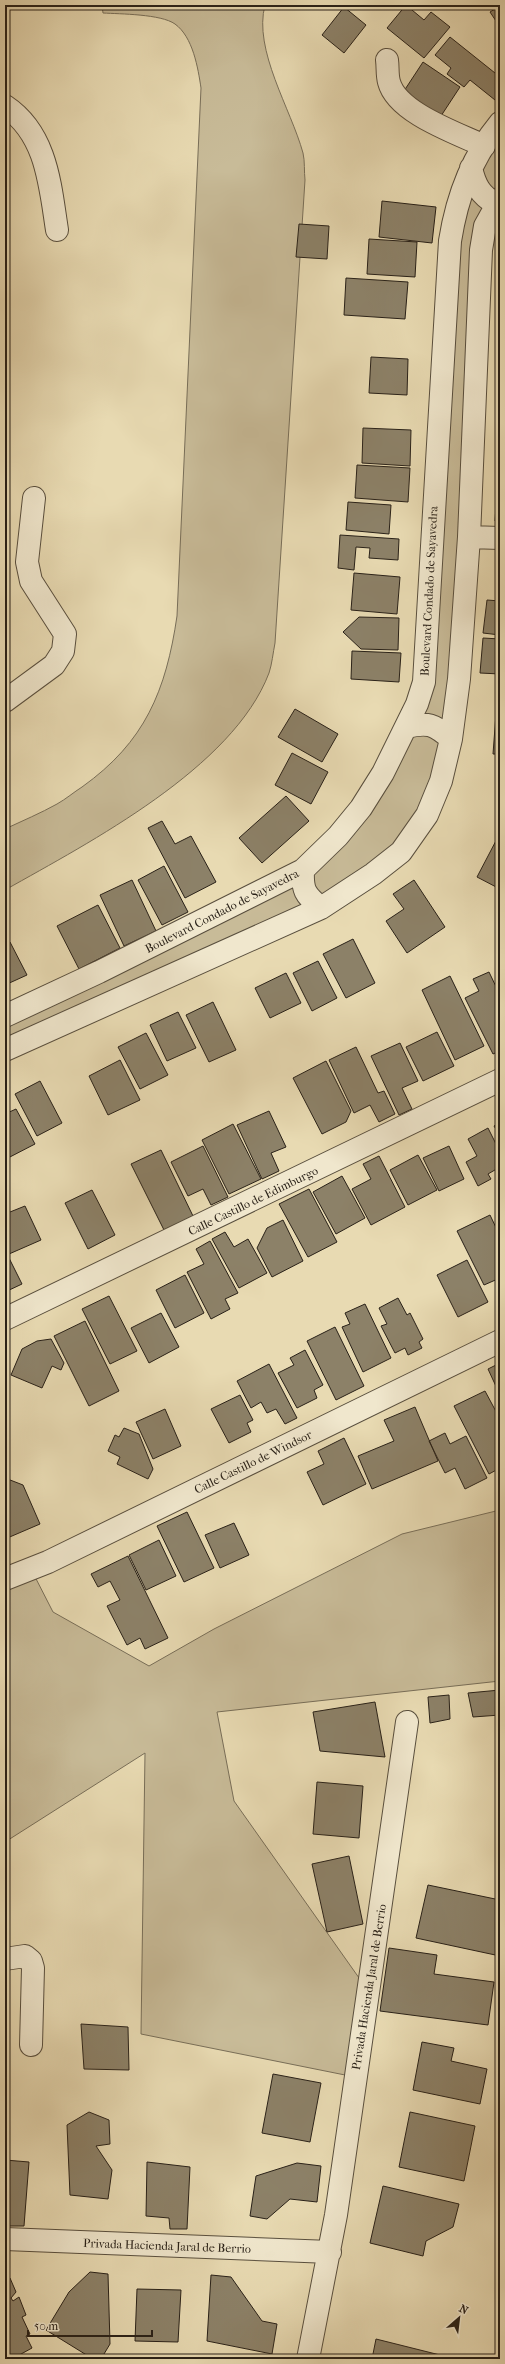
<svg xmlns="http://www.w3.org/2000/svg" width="505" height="2364" viewBox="0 0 505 2364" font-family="'IM FELL French Canon',serif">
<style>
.green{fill:#c8bb98;stroke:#786e58}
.building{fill:#8c8168;stroke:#292118}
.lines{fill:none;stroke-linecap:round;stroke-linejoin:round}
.minor-casing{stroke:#594f3e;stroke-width:24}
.minor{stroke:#f0e7cd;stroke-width:22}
.labels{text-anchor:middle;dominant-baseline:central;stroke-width:3;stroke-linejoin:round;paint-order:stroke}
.street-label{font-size:12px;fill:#292118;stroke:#f0e7cd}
</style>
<rect width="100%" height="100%" fill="#e8dab2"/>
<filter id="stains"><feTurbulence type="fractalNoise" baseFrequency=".005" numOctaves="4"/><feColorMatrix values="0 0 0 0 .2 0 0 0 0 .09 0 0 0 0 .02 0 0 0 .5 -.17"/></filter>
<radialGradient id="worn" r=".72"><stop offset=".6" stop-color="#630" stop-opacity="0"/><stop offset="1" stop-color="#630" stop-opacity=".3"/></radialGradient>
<path class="green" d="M102,5H265C253,50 291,109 303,153C305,161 304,172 305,180L275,643C273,653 272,664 269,673C233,768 90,842 5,890V829C22,821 41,813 57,804C66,799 74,792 82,787C145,742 166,691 177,616L201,88C198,68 193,37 175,24C161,14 120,14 103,13Z
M500,123V199L496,204L441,781L373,874L5,1050V1016L303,870L338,836L417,704L450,241Z
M500,1510V1681L217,1712L234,1801L369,1992L355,2077L141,2034L145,1753L5,1842V1579L31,1569L53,1612L149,1666L214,1629L402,1534Z"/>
<path class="building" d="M406,5L424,20L431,12L450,27L424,58L387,28Z
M500,6V27L490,12Z
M344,7L366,25L344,53L322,35Z
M450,37L500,77V93L495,100L470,80L464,87L447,74L451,68L435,55Z
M423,62L460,87L439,119L402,94Z
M382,201L436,207L432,243L379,237Z
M299,224L329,226L327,259L296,257Z
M369,239L417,242L415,277L367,274Z
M346,278L408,282L405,319L344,315Z
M371,357L408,359L407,395L369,393Z
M363,428L411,430L410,466L362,463Z
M357,465L410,468L408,502L355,498Z
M498,476H500V521H495Z
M348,502L391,505L389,534L346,530Z
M340,535L399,539L398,560L369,558L370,548L356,547L354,570L338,568Z
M354,573L400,577L397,614L351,610Z
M487,600L500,601V635L483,633Z
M359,617L399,618L398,650L361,649L343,632Z
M483,638L500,639V674L480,673Z
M352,651L401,653L399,682L351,679Z
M499,679L500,680V713L497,712Z
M295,709L338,734L322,762L278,737Z
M496,714H500V754H493Z
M292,753L328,772L311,804L275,785Z
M286,796L309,821L262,863L239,838Z
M162,821L175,844L191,836L216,882L185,898L148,828Z
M499,835H500V889L477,877Z
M164,866L188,912L162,925L138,880Z
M132,880L156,931L124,946L100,895Z
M414,880L445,927L407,953L386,921L404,909L393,894Z
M98,905L120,948L79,969L57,926Z
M353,939L375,983L346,998L323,954Z
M10,942L27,975L5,985V945Z
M318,961L337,998L312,1011L293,973Z
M489,972L500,995V1051L493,1054L465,998L479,991L473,979Z
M286,973L301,1003L270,1018L255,988Z
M450,976L484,1046L455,1060L422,990Z
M213,1002L236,1050L209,1062L186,1015Z
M178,1012L196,1048L167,1061L150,1025Z
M437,1032L454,1066L423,1081L406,1047Z
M146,1033L168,1075L140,1089L118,1047Z
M400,1043L418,1081L402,1088L412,1109L399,1115L371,1056Z
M356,1047L378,1093L384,1091L395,1114L379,1122L370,1105L354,1113L329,1060Z
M120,1060L140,1100L108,1115L89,1076Z
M326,1061L351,1111L346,1122L322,1134L293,1078Z
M40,1081L62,1123L37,1136L15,1094Z
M16,1109L35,1144L6,1159L5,1114Z
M269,1111L286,1147L271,1153L279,1171L262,1179L237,1125Z
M500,1122V1136L494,1126Z
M233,1124L261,1179L229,1194L202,1140Z
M488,1128L500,1152V1167L488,1174L491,1179L478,1186L466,1162L477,1156L468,1139Z
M203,1146L228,1197L211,1205L203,1189L188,1196L171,1162Z
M449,1146L464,1179L439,1191L423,1158Z
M161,1150L193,1216L164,1230L131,1164Z
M418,1155L437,1190L408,1205L390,1170Z
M379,1156L405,1207L371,1225L352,1189L371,1179L363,1164Z
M342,1176L365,1218L336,1234L313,1192Z
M309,1189L337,1242L308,1257L279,1204Z
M92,1190L115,1235L88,1249L65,1203Z
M25,1206L41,1240L9,1254L5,1244V1214Z
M490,1215L500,1236V1278L484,1285L457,1231Z
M283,1220L303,1261L272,1277L257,1248L267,1228Z
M225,1232L234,1247L248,1239L267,1273L239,1288L212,1239Z
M210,1241L238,1293L225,1299L230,1309L211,1319L187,1272L204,1264L196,1249Z
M5,1250L22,1284L5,1292Z
M467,1260L488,1302L458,1317L437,1275Z
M185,1275L204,1313L175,1328L156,1290Z
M109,1296L137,1351L110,1364L82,1309Z
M398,1298L407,1315L410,1313L423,1339L419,1342L422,1348L408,1355L405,1348L395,1353L381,1326L387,1324L379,1308Z
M365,1304L391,1358L363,1372L342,1327L350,1324L345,1313Z
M161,1313L179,1347L149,1363L131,1328Z
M85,1321L119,1391L89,1406L54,1336Z
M335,1327L364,1386L336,1400L307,1341Z
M51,1339L64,1363L61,1370L52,1366L42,1388L11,1375L22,1349L37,1341Z
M305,1350L323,1385L314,1390L317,1398L297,1408L278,1373L294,1365L290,1358Z
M500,1363V1395L488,1369Z
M269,1364L297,1418L285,1424L276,1409L267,1413L261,1402L251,1408L237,1381Z
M485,1391L500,1419V1468L489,1474L454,1406Z
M240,1395L253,1420L247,1423L251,1432L229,1443L211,1409Z
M415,1407L438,1461L372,1489L358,1456L394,1441L384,1420Z
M165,1409L181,1446L153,1459L136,1422Z
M124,1428L139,1434L153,1469L148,1479L117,1464L120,1457L108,1451L115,1435L119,1437Z
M445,1433L450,1444L466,1436L487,1478L465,1489L455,1468L445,1473L429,1441Z
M344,1438L366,1484L323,1505L307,1472L324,1464L318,1451Z
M5,1478L23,1485L40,1524L5,1539Z
M187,1512L214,1568L184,1582L157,1526Z
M234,1523L249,1555L220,1568L205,1535Z
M159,1540L176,1576L146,1590L129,1555Z
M128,1556L168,1638L145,1649L140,1638L127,1645L107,1606L120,1600L110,1581L98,1587L91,1574Z
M500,1690V1715L473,1717L468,1693Z
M449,1695L450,1719L430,1723L428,1697Z
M375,1702L385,1757L320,1751L313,1712Z
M317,1782L363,1786L359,1838L313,1834Z
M349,1856L363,1924L327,1932L312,1864Z
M428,1885L500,1900V1956L416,1938Z
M389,1948L437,1955L434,1974L494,1982L488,2025L380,2011Z
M81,2024L128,2027L129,2070L84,2069Z
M422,2042L454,2048L451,2061L487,2069L480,2104L413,2090Z
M273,2074L321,2083L310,2142L262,2133Z
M89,2112L109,2120L110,2144L96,2146L112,2170L108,2199L70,2195L67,2125Z
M410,2112L475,2126L464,2181L399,2167Z
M5,2160L29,2162L24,2226H5Z
M147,2162L190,2167L187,2229H170L169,2218L146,2216Z
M297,2163L321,2166L317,2202L290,2199L267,2219L250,2216L256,2176Z
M383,2186L459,2204L453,2227L426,2241L423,2256L370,2243Z
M90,2272L108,2274L110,2344L101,2359H93L46,2330L69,2292Z
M211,2275L231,2277L262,2321L277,2324L272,2354L207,2341Z
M10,2278L16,2292L11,2298L13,2301L19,2297L26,2315L22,2317L30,2334L26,2336L32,2348L12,2359H9L5,2351V2281Z
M137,2289L181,2290L178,2342L135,2341Z
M376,2339L452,2358V2359H372Z"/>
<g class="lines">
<g class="minor-casing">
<path id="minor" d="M387,60C388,67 387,75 389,82C397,113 457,133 484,146
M5,106C47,134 50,185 57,230
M471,168C475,185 480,195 496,204
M469,537L500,538
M5,701L54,665L63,651L65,634L31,581L27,562L34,498
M406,727C428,722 434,724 451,739
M303,870C302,890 305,895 321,908
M5,1016L99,972L303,870L338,836L361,808L383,773L417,704L424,682L450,241C457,197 471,158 500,123
M5,1050L321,908L373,874L401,852L427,815L441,781L451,739L459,679L469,537L481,250L485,226L500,199
M5,1319L500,1080
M5,1579L48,1562L500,1341
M5,1959L25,1956L31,1961L33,1968L31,2045
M5,2239L330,2252
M308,2359L336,2215L407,1722"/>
</g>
<use href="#minor" class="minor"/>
</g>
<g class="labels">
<g class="street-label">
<text transform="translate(429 591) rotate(-87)">Boulevard Condado de Sayavedra</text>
<text transform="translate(222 911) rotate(-27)">Boulevard Condado de Sayavedra</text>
<text transform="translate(253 1201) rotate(-26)">Calle Castillo de Edimburgo</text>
<text transform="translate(253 1462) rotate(-26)">Calle Castillo de Windsor</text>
<text transform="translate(369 1987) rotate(-81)">Privada Hacienda Jaral de Berrio</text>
<text transform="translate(167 2246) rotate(2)">Privada Hacienda Jaral de Berrio</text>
</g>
</g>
<rect width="505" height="2364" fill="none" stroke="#e8dab2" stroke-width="20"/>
<rect x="6" y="6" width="493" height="2352" fill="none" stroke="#292118" stroke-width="2"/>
<rect x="10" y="10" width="485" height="2344" fill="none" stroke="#292118"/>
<g transform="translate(459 2318) rotate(28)" stroke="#f0e7cd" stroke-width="3" paint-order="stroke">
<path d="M0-3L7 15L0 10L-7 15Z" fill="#292118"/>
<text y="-6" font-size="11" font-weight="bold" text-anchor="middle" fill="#292118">N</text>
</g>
<path d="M28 2330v6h124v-6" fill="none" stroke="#292118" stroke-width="2"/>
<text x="34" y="2330" font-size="12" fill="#292118" stroke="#f0e7cd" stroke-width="3" paint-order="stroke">50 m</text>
<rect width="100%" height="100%" filter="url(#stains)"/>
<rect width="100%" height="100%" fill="url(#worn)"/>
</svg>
